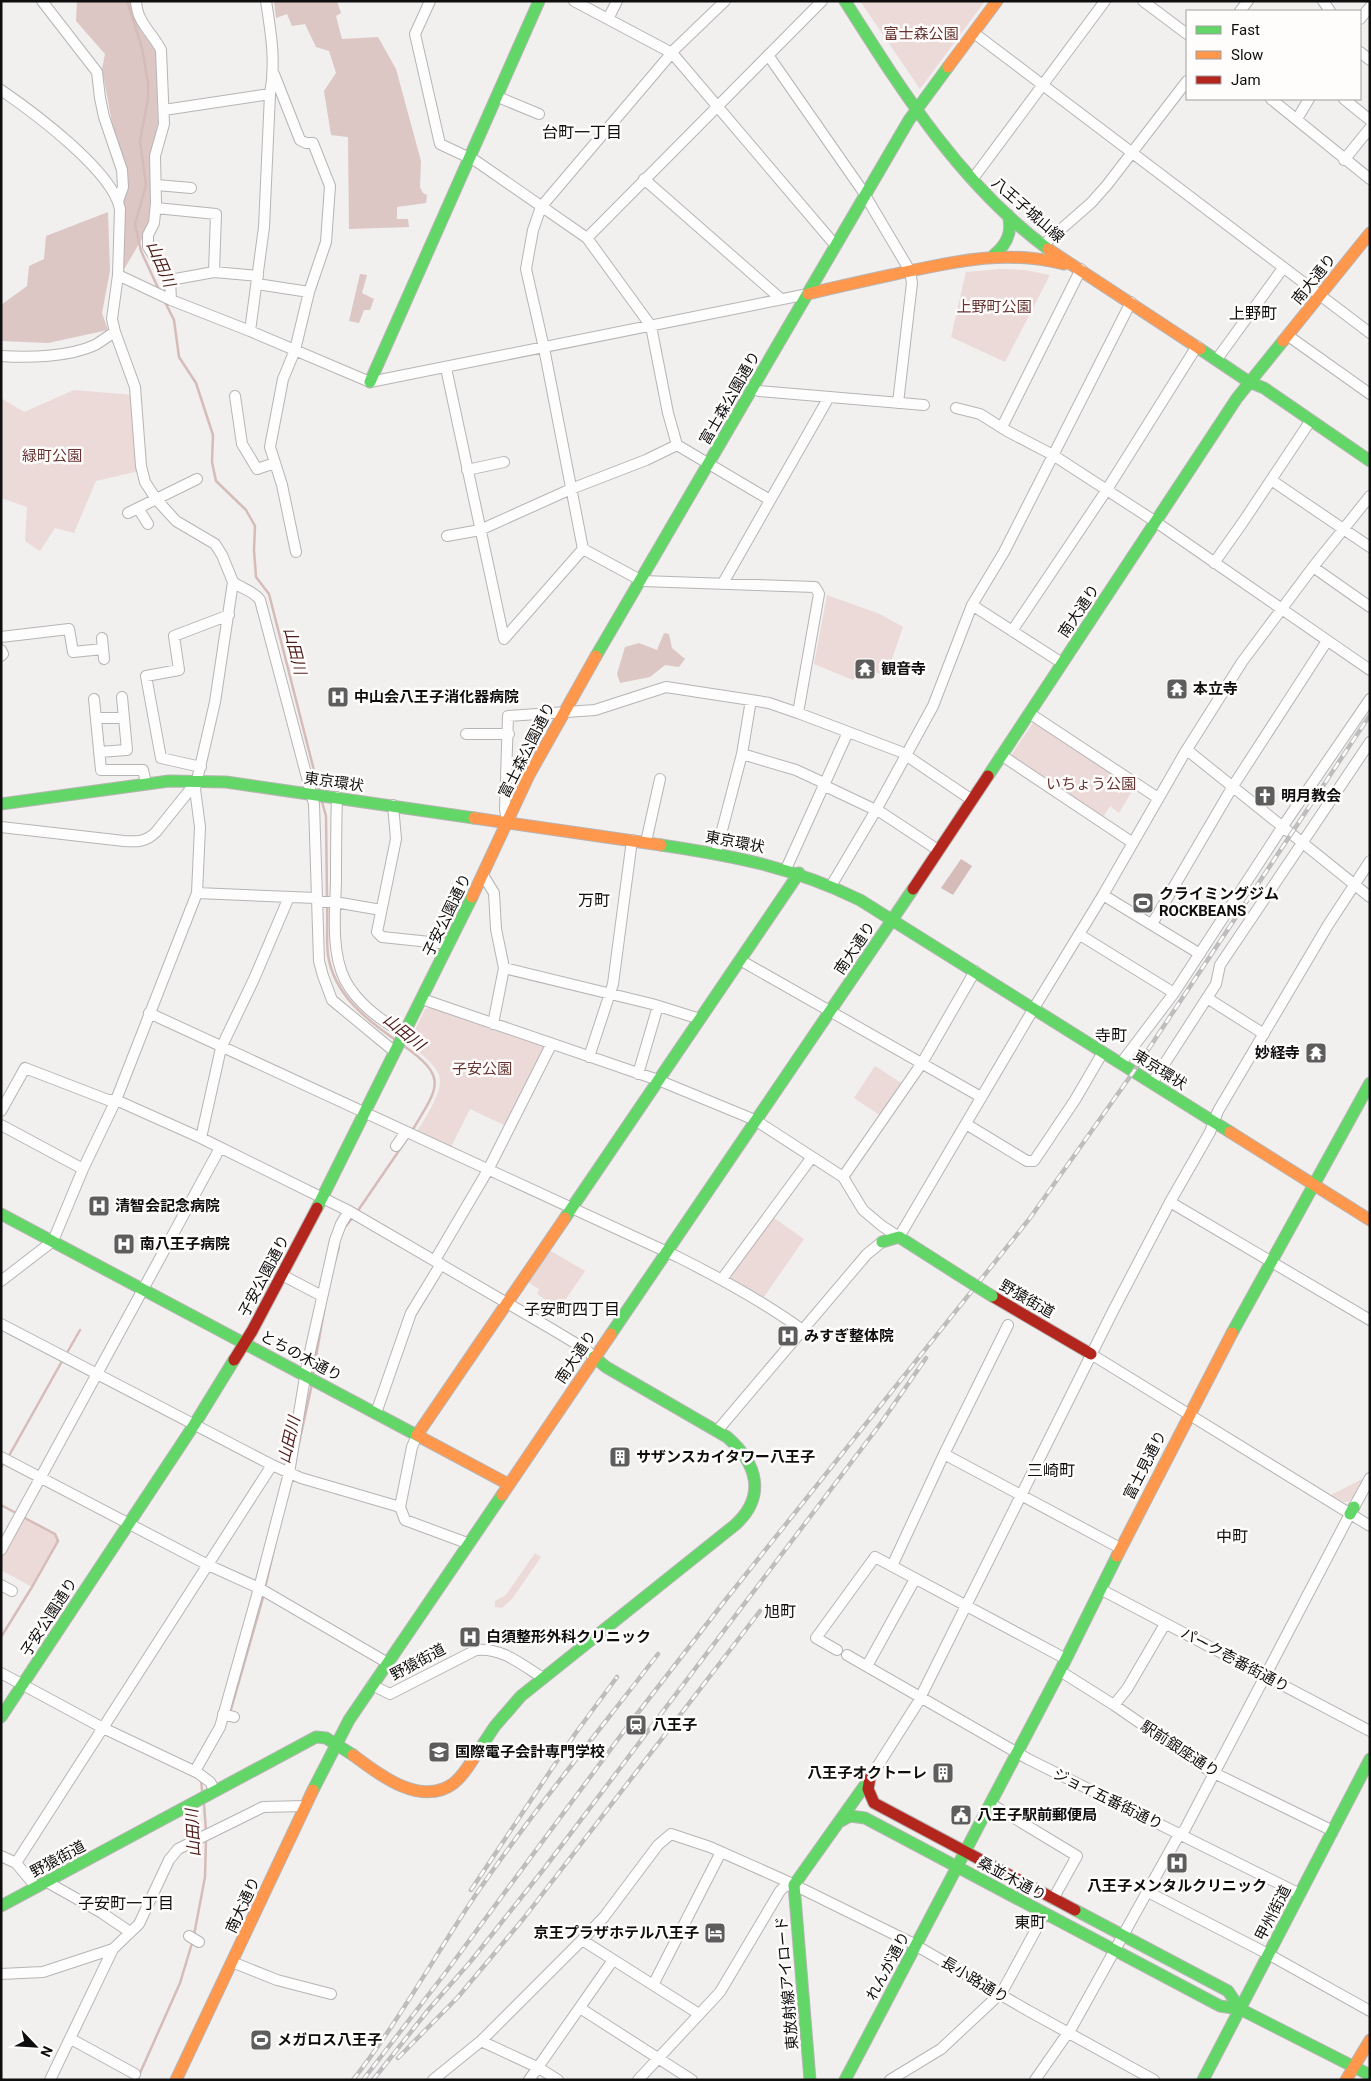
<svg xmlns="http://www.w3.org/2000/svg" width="1371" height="2081" viewBox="0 0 1371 2081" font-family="Roboto,'Noto Sans JP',sans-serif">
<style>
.green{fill:#ebdad8}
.forest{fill:#dcc7c5}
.water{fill:#d5bcb9}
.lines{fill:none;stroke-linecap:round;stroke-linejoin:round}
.stream{stroke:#d5bcb9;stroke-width:2.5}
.street-casing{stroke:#b7b4b4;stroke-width:12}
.fast-casing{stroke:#b7b4b4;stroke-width:13}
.slow-casing{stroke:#b7b4b4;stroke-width:13}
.jam-casing{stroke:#b7b4b4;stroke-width:13}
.street{stroke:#fdfdfd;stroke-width:10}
.fast{stroke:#63d668;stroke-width:11}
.slow{stroke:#ff974d;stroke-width:11}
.jam{stroke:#b3261e;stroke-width:11}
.rail-casing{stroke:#bebdbd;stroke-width:4.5}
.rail{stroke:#fffcfc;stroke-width:2.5;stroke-dasharray:8;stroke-linecap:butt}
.fast-bridge-casing{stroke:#b7b4b4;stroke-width:13;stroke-linecap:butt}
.fast-bridge{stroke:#63d668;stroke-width:11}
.labels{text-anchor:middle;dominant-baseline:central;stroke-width:5;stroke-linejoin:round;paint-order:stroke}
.park-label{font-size:15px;fill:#663431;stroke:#fffcfc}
.street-label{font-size:15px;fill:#0f0e0e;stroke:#fffcfc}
.poi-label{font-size:15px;font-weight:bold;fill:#0f0e0e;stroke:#fffcfc;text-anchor:start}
.neighbourhood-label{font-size:16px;fill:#0f0e0e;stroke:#fffcfc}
.water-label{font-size:16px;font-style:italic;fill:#4d1e1c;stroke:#fffcfc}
</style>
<rect width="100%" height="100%" fill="#f2efef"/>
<path class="green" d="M860,1H985L920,89Z
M1001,269L1025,270L1050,275L1005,362L951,337L966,272Z
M74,390L133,395L139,471L96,481L74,533L55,528L40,551L25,541L27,507L1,498V398L24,412Z
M827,595L880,614L903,627L886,676L862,667L853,680L814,664Z
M1036,718L1137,783L1119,813L1110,806L1101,821L1008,760Z
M432,1007L545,1046L506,1126L470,1109L451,1147L417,1132C425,1117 448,1086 437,1071C430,1060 418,1051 409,1043L425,1009Z
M875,1066L906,1086L884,1118L854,1098Z
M774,1218L804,1239L764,1297L728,1278Z
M549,1250L585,1271L559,1309L537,1294L539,1289L528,1282Z
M1362,1479L1354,1496L1348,1502H1344L1331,1495Z
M20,1515L55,1534L57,1538V1545L32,1587L1,1570V1550Z
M535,1553L541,1557L512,1599L502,1608L495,1607V1601L506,1595Z"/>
<path class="forest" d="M77,1H133C134,12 136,25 143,34C147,40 152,43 156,50L158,123L150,157L152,185L150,220L143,237L123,271L122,160L113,128L102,69L105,54L76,21Z
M274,1H337L341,13L336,16L342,39L378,37L396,69L421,161L420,187L423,193L427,195L426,203L397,207V219H408L409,227L349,229L348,137L331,135L324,91L336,73L329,51L316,47L305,24L292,26L287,14L276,18Z
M108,212L110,271L102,313L108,330L48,343L2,341L1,305L27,286L29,266L44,259L46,236Z
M360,274L367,275L362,293L374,299L370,310H364L359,323L349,321Z
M664,633L669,634L672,648L685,659L679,667L665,665L650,677L620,683L617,674L625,647L639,643L657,650Z"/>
<path class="water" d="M961,859L972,866L953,895L941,888Z"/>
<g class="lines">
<path class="stream" d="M127,1L142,48L148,83V99L140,141L146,185L135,224L141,251L159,290
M165,302L174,320L179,357L196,383L213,435L212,462L216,481L246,510L255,526L254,550L256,577L269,594L319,790
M322,802L326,816L327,899
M327,904C328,921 326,939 328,955C334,995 367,1020 397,1041
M404,1046C451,1079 436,1089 412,1131
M357,1212L409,1136
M345,1227L354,1216
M335,1261L339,1247
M68,1351L80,1330
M313,1374L325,1305
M297,1452L312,1384
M10,1454L61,1363
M1,1468L3,1464
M1,1505L14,1512
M265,1588L275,1545
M1,1637L32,1587L58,1541L55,1534L23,1517
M230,1713L264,1594
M201,1779L202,1791
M204,1804L206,1831
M194,1935L205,1877L206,1839
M137,2080L180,1983L193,1940"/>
<g class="street-casing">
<path id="street" d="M42,1L97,72L100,98L104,117L122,170L123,187L118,201
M136,1C137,23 152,32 161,50L164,124L155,156L156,203L154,223L148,235V247L170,280L171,300
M430,1L415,34L440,144L476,161L587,238L651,326L668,413L677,445L770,500
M574,1L672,53L836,246
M1143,1L1187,34
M1323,1L1330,11
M1240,11L1248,1
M608,19L617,1
M1360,19L1370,7
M974,33L1370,333
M1360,52L1370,60
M768,55L862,190L910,271L912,283L898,403
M274,74L300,140L306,143H313L330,186L326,242L309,292
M1,90C33,112 113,171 120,209L118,275L112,319L115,332L135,387L141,466L145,482L156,499L176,521L215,544L222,555L233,582L215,702L195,789L200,827L197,893L116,1100L83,1169L53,1241L1,1281
M498,97L539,114
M1271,99L1370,179
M1344,99L1370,120
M164,110L270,94
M1297,119L1309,99
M1344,160L1370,128
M644,179L781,299
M972,180L1105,1
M157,185L191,188
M156,208L216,214L214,272
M587,238L822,1
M1043,245L1091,203L1107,185L1187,81
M118,275L171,300L250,331L370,382L808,294
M170,280L214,272L258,276
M257,284L309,292L295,350L283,379L270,447L282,485L296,552
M250,331L264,227L270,94C276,63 271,33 266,1
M1287,335L1370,394
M1,356C29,358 69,357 95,345C102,341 108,336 115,332
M1217,359L1283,268
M446,368L504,639L583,549
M753,388L759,391L924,405
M235,396L242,444L257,469L275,463
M956,408L980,414L1007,431L1053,455L1156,522L1370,670
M1002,427L1081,269
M467,470L504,462
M1271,480L1370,547
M138,508L148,524
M128,513L197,479
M447,536L480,530L571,489L646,460L677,445
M583,549L544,348L526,269L533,230L541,207L676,48L725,1
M583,549L642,581L815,587L819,594L798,713
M1214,563L1243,522L1311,420
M1313,567L1370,607
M233,582C242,589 254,591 260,600L314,804L319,961L323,976L332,1000L395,1052
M723,583L829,397
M972,605L1062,663
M1012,631L1106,491L1197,346
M1,637L69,629L73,652L103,649
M102,638L104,659
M1,650L3,654L1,656
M94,699L101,770H143L146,783
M1029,713L1158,798
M96,718H124
M466,734H509
M1187,750L1370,897
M99,752L127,750L122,697
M742,754L796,770L824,783
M1001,755L1133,843
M201,767L161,758L146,676L179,670L174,636L229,615
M823,785L882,813L938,850
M337,797C336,825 336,854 336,882C335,913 331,952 345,980C357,1003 382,1022 405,1033
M393,805L396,839L377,932L382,937L449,944
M507,822L505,809L508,716L595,710L666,687L751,700L769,703L798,713L901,752L972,800
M1,827L124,841C137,842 146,842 156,832L197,781
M646,842L660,779
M716,853L742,754L751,700
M786,869L848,732
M483,875L494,893L496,929L504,968L493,1024
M831,886L876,810L933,706L972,605L1004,552L1131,302
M197,893L316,898
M1103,895L1200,954
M317,902H335L381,910
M1152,924L1233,786L1327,641
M1080,935L1174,993
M740,960L981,1097
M504,968L652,1004L700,1019
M1207,998L1264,1034
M422,999L658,1080L755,1120L843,1177L863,1210L882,1226L899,1237L1034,1008L1103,895L1184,754L1242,662L1313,567L1370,496
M149,1013L678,1257C722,1279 764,1302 804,1331
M589,1057L613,984L632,840
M1121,1063L1174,993L1283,826L1370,699
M638,1074L658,1006
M1152,1083L1216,984L1220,965L1370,742
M1,1111L25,1068L108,1100H116L201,1138L349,1211L550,1328L585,1349L594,1357
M966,1124L1027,1161H1034L1075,1100L1103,1052
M1,1125L83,1169
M201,1138L221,1048L254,979L289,897
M396,1146L406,1132
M843,1177L922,1063L975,971
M1170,1202L1370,1320
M435,1260L488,1170L551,1045
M282,1275L322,1296
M722,1279L812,1157
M1,1324L272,1465L301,1478L400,1507L405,1520L467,1543
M1091,1354L1370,1526
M376,1413L411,1313L441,1264
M717,1431L867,1254L882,1242
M944,1454L1120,1548
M1,1457L208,1565L259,1588L386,1662
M400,1507L412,1447L417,1435
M1354,1507L1370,1478
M1,1550L220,1148
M892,1566L944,1454L1008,1325
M1,1585L12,1591
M1100,1589L1370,1731
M837,1650L816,1638L875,1557L1066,1659
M847,1655L1028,1759L1300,1894
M867,1666L915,1579
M1060,1671L1114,1705L1208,1770L1333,1831
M1,1673L103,1728L198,1773L210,1782L215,1791
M372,1685L390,1694L476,1650C502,1647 522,1665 543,1678
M1114,1705L1127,1689L1165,1624
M223,1714L234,1717
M195,1771L220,1727L259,1588L289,1473L307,1365L335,1240L341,1224L349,1211
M870,1778L917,1704L1113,1311L1170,1202L1210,1132L1218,1111L1328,925L1370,861
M991,1804L1077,1856L1053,1899
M1,1856L16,1863L36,1887
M16,1863L272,1465
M47,1882L102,1913L130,1932
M1148,1892L1268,1954L1370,2011
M189,1936L199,1942
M582,1940L699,2014
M232,1962L277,1980L331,1994
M1,1974L43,1972L113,1949
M653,1985L721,1852
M580,2008L692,2080
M71,2039L135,2074
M481,2041L539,2068L558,2080
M50,2080L113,1949L139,1924L169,1860L178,1849L263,1807L306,1806
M433,2080L481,2041L582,1940L604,1917L658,1845L671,1834L710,1847L784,1880L910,1942L1027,2010L1154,2080
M529,2080L613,1960
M638,2080L720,1992L780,1891L785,1886L794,1885
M890,2080L941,2049L1002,1992L1045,1913
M1035,2080L1072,2027L1176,1840L1185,1829L1350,1514"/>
</g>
<g class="fast-casing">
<path id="fast" d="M845,1C902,91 961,185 1048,249
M994,255C1007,244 1013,232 1008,215
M1200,349L1249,382L1264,388L1370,461
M370,382L539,1
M596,656L909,120L948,67
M988,776L1237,398L1283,341
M1,804L169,781L226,782L474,818
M661,845C734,856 793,867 860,900L1230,1132
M317,1208L472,897
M1,1214L422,1438
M565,1218L799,873
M882,1242L899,1237L957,1274
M1232,1333L1370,1083
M611,1334L913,889
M1350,1514L1354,1507
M1,1717L194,1425L234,1360
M477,1753L495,1726L521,1696L735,1525C767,1496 757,1463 727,1437L606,1367L594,1357
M313,1790L349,1720L502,1495
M839,1822L850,1816L865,1818L1220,2006L1240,2009L1370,2075
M1,1906L316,1737L326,1738L353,1755
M1075,1910L1228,1991L1240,2009
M810,2080L794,1885L870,1778
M845,2080L1060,1671L1117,1556
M1203,2080L1370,1759"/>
</g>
<g class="slow-casing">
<path id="slow" d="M948,67L997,1
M1048,249L1200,349
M808,294C840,286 873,279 905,272C961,260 1008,250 1064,264
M1283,341L1370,233
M474,818L661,845
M472,897L529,775L596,656
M1230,1132L1370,1220
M417,1435L565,1218
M422,1438L508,1484
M502,1495L611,1334
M1117,1556L1232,1333
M353,1755C378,1774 421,1808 454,1783C464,1775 470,1764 477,1753
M176,2080L313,1790
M1346,2080L1370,2040"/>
</g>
<g class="jam-casing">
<path id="jam" d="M913,889L988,776
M992,1296L1091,1354
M234,1360L252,1331L317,1208
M870,1778L868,1789L874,1803L1075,1910"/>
</g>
<use href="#street" class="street"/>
<use href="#fast" class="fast"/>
<use href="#slow" class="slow"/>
<use href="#jam" class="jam"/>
<g class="rail-casing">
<path id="rail" d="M471,1890L575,1734L617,1677
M398,2058L458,1997L524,1918L760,1611
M353,2080C400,2020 436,1953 479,1890C535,1809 598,1732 658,1654
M363,2080L446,1972L630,1723L727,1598L1030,1218L1134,1071L1370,715
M373,2080L429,2009L471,1961L543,1870L881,1423L926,1358"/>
</g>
<use href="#rail" class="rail"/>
<g class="fast-bridge-casing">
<path id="fast-bridge" d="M957,1274L992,1296"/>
</g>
<use href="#fast-bridge" class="fast-bridge"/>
</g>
<defs>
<g id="temple-square" transform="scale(1.125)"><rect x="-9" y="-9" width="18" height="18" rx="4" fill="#5e5d5d" stroke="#fffcfc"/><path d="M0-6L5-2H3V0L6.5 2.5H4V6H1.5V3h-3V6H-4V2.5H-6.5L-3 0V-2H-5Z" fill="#fff"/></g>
<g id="hospital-square" transform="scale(1.125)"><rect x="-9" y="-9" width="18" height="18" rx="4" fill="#5e5d5d" stroke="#fffcfc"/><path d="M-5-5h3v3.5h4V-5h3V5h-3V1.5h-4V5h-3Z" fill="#fff"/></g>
<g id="church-square" transform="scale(1.125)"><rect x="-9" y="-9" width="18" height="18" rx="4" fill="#5e5d5d" stroke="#fffcfc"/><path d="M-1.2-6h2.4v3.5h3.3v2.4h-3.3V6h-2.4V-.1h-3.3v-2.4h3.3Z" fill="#fff"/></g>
<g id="stadium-square" transform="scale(1.125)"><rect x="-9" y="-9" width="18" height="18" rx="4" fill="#5e5d5d" stroke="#fffcfc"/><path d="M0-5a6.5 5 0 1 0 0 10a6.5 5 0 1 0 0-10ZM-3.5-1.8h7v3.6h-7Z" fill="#fff"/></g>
<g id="building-square" transform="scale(1.125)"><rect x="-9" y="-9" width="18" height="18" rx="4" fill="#5e5d5d" stroke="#fffcfc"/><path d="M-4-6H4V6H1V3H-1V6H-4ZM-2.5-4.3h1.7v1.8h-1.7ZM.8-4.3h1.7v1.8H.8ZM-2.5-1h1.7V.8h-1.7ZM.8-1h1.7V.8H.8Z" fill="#fff"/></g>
<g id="station-square" transform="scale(1.125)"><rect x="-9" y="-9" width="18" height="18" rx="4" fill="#5e5d5d" stroke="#fffcfc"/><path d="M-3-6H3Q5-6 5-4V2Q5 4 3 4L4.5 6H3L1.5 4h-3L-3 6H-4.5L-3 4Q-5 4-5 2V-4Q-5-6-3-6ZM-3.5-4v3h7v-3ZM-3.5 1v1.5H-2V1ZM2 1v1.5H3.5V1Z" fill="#fff"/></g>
<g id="university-square" transform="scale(1.125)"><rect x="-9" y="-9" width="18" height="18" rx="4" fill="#5e5d5d" stroke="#fffcfc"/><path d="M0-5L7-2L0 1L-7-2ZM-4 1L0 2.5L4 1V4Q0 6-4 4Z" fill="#fff"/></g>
<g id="civic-square" transform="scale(1.125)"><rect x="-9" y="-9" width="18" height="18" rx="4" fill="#5e5d5d" stroke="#fffcfc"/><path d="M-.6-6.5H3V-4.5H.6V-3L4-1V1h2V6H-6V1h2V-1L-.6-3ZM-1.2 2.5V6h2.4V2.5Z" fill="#fff"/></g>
<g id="hotel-square" transform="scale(1.125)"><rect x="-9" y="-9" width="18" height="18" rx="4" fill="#5e5d5d" stroke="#fffcfc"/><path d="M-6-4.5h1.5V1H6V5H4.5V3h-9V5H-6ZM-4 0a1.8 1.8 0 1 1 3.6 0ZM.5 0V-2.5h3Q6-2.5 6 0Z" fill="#fff"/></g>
</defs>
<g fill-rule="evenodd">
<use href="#temple-square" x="865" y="669"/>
<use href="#temple-square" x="1177" y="689"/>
<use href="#hospital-square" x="338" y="697"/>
<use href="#church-square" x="1265" y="796"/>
<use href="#stadium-square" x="1143" y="903"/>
<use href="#temple-square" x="1316" y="1053"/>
<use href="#hospital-square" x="99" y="1206"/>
<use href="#hospital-square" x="124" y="1244"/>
<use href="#hospital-square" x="788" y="1336"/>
<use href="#building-square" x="620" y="1457"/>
<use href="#hospital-square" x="470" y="1637"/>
<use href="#station-square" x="636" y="1725"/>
<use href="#university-square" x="439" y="1752"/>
<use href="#building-square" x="943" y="1773"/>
<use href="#civic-square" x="961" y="1815"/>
<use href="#hospital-square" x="1177" y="1863"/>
<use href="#hotel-square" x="715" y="1933"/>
<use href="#stadium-square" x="261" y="2040"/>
</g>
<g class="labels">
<g class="park-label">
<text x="921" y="34">富士森公園</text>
<text x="994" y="307">上野町公園</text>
<text x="52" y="456">緑町公園</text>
<text x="1091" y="784">いちょう公園</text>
<text x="482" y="1069">子安公園</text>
</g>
<g class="street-label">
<text transform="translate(1028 210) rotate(41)">八王子城山線</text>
<text transform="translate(1314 279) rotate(-51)">南大通り</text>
<text transform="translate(730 398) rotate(-60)">富士森公園通り</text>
<text transform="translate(1079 611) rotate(-56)">南大通り</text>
<text transform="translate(527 750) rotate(-63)">富士森公園通り</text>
<text transform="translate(334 782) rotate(8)">東京環状</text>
<text transform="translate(735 842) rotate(11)">東京環状</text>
<text transform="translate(447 915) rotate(-64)">子安公園通り</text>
<text transform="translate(855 948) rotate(-56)">南大通り</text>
<text transform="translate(1160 1070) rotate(32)">東京環状</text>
<text transform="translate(264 1276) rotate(-62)">子安公園通り</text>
<text transform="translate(1027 1299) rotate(30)">野猿街道</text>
<text transform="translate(301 1356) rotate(28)">とちの木通り</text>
<text transform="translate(576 1357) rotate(-56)">南大通り</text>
<text transform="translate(1145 1465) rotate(-63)">富士見通り</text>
<text transform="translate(49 1617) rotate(-57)">子安公園通り</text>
<text transform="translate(1235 1660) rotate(28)">パーク壱番街通り</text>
<text transform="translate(418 1662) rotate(-28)">野猿街道</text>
<text transform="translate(1180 1749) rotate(33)">駅前銀座通り</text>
<text transform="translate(1108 1799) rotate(26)">ジョイ五番街通り</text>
<text transform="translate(58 1859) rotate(-28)">野猿街道</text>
<text transform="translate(1012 1879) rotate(28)">桑並木通り</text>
<text transform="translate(243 1905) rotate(-65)">南大通り</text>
<text transform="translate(1273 1913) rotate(-63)">甲州街道</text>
<text transform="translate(888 1966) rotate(-62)">れんが通り</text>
<text transform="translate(975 1980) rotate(31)">長小路通り</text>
<text transform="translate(787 1983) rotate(-95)">東放射線アイロード</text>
</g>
<g class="poi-label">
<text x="881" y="669">観音寺</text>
<text x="1193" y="689">本立寺</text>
<text x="354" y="697">中山会八王子消化器病院</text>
<text x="1281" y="796">明月教会</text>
<text x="1159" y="894">クライミングジム<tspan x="1159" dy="17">ROCKBEANS</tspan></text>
<text x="1300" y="1053" text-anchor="end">妙経寺</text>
<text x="115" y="1206">清智会記念病院</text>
<text x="140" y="1244">南八王子病院</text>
<text x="804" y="1336">みすぎ整体院</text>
<text x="636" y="1457">サザンスカイタワー八王子</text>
<text x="486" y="1637">白須整形外科クリニック</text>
<text x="652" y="1725">八王子</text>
<text x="455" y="1752">国際電子会計専門学校</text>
<text x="927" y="1773" text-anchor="end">八王子オクトーレ</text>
<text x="977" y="1815">八王子駅前郵便局</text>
<text x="1177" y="1886" text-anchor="middle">八王子メンタルクリニック</text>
<text x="699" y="1933" text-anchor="end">京王プラザホテル八王子</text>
<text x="277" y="2040">メガロス八王子</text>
</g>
<g class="neighbourhood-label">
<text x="582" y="132">台町一丁目</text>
<text x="1253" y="313">上野町</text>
<text x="594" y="900">万町</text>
<text x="1111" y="1035">寺町</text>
<text x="572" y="1309">子安町四丁目</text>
<text x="1051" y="1470">三崎町</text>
<text x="1232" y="1536">中町</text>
<text x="780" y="1611">旭町</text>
<text x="126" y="1903">子安町一丁目</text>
<text x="1030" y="1922">東町</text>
</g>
<g class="water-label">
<text transform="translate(161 264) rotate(67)">山田川</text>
<text transform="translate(295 651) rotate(76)">山田川</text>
<text transform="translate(404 1032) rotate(39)">山田川</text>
<text transform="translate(289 1440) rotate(-77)">山田川</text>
<text transform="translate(193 1833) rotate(-93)">山田川</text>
</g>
</g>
<rect width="1371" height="2081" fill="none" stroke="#0f0e0e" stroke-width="5"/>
<rect x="1186" y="10" width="175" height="90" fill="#fffcfc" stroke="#9f9d9d"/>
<rect x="1196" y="26" width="25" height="8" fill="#63d668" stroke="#9f9d9d"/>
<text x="1231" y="35" font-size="15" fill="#0f0e0e">Fast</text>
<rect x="1196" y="51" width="25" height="8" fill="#ff974d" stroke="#9f9d9d"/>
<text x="1231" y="60" font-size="15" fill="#0f0e0e">Slow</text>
<rect x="1196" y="76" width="25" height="8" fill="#b3261e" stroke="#9f9d9d"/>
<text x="1231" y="85" font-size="15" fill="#0f0e0e">Jam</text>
<g transform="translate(35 2046) rotate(115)" stroke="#fffcfc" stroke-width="4" paint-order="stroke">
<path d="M0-4L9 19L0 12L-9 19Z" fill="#0f0e0e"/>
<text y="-8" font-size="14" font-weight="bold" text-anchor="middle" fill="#0f0e0e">N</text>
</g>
</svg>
